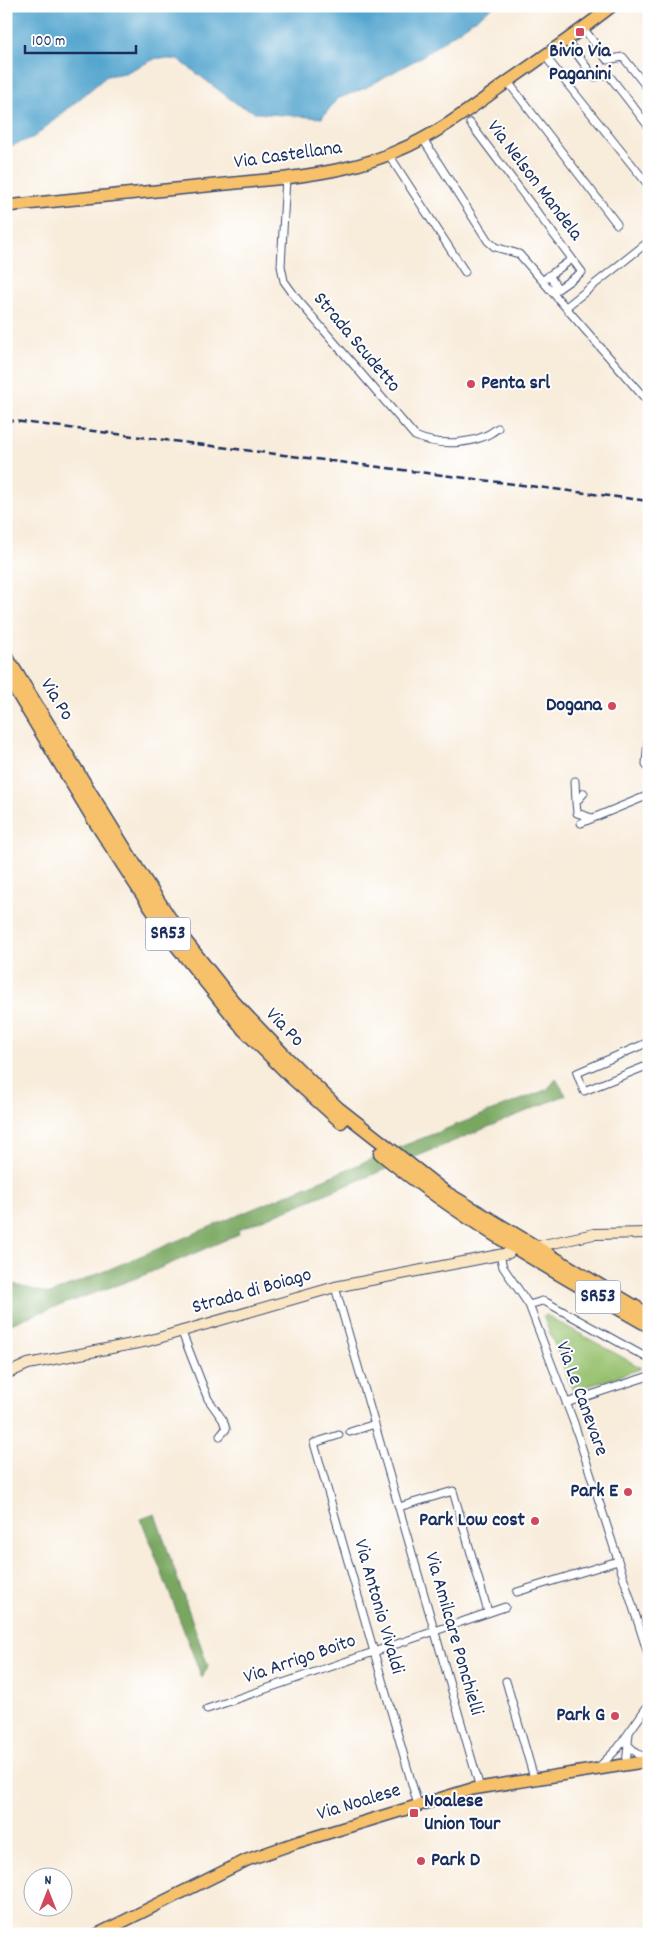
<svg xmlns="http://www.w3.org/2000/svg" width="655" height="1940" viewBox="0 0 655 1940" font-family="Dekko,sans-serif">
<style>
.green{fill:#97c16e;stroke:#597866}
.forest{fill:#79a761;stroke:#4a6b60}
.water{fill:#54a6cf;stroke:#386a96}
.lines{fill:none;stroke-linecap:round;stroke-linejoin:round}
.street-casing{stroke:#3c4b71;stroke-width:9}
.secondary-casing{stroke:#3c4b71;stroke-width:12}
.primary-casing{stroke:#3c4b71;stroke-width:14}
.highway-casing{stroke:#3c4b71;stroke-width:15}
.street{stroke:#fff;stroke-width:7}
.secondary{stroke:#fbe6c4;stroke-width:10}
.primary{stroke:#f6c16b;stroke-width:11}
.highway{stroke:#f6c16b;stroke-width:12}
.rail{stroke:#1b2f5e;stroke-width:2.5;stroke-dasharray:8 4;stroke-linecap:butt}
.poi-dot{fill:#d1495b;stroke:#fff;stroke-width:2}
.labels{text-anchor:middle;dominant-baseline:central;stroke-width:4;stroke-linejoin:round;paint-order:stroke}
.shield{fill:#fff;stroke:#5f6d8e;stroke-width:1}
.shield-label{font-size:19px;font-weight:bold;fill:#1b2f5e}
.poi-label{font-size:20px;font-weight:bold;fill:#1b2f5e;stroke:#fff;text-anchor:end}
.street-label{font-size:20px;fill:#1b2f5e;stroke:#fff}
</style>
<rect width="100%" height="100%" fill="#fff"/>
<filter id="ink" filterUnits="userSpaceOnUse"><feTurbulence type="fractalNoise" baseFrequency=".02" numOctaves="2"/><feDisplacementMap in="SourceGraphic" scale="10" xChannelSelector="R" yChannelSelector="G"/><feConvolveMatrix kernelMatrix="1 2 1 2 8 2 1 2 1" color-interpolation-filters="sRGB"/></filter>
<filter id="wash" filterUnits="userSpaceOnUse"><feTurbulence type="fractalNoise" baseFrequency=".0096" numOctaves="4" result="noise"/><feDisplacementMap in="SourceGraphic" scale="20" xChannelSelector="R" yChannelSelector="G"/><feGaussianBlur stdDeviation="1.12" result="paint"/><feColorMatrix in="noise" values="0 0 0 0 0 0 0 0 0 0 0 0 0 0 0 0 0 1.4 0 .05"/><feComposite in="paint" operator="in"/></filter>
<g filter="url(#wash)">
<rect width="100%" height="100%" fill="#f8ecda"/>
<path class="green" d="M546,1315L640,1367V1369L573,1391L543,1316Z"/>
<path class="forest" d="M556,1079L566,1095L238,1230L239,1234L142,1276L25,1318L6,1326V1282L50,1294L405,1145L548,1089Z
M155,1514L208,1666L202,1678L141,1519Z"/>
<path class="water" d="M6,6H494L421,57L365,88L337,99L322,118L257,113L237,104L179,60L157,58L125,73L107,76L34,137L6,148Z"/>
</g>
<g filter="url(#ink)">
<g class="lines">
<g class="street-casing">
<path id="street" d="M584,29L607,60L623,57L649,90
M567,41L594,77L608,74L649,127
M545,56L649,186
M508,82L617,224
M470,123L582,272L558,289L549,275
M423,139L488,241L495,247L519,254L649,403
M389,155L465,272
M286,178L281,266L284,281L297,299L415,436C440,447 477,445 498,428
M546,278L572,259
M566,307L648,242
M649,729L646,764L649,770
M575,781L576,802
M584,793L576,802L577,813L592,818
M581,823L649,795
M649,1042L577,1073L584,1091L649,1065
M500,1255L503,1267L529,1305L574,1423L649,1657
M335,1287L480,1788
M529,1305L542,1301L546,1302L649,1359
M181,1330L208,1399L223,1420L226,1429L220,1436
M566,1403L649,1376
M350,1432L375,1424
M339,1435L314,1443L418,1805
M399,1507L453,1491L488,1612
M517,1592L618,1561
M506,1681L534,1778
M207,1709L505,1607
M629,1746L638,1754L649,1759
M626,1765L629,1733
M598,1768L618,1748L649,1704"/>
</g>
<g class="secondary-casing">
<path id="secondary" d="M539,1246L594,1234L649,1233
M6,1374L28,1364L148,1341L335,1287L509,1253"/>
</g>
<g class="primary-casing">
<path id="primary" d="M6,206L286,178C324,173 362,167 397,151C438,134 474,106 510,80C544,56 579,32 612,6
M98,1934L247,1860L298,1842L472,1789L649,1761"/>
</g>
<g class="highway-casing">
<path id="highway" d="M6,656L137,868L183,938L233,1001L286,1057L338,1108L445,1192L649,1315
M6,674L95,822L171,939L244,1030L292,1078L341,1122
M380,1153C463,1221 556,1273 649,1326"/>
</g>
<use href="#street" class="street"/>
<use href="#secondary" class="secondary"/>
<use href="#primary" class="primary"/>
<use href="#highway" class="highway"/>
<path class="rail" d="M6,420L649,501"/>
</g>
</g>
<g class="poi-dot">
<rect x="575" y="27" width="10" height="10" rx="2.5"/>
<circle cx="471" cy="384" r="5"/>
<circle cx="612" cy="706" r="5"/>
<circle cx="628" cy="1492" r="5"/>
<circle cx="535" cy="1521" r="5"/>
<circle cx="615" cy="1716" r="5"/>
<rect x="409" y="1808" width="10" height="10" rx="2.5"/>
<circle cx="421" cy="1861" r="5"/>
</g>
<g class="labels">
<g class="shield">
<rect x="145.5" y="917.5" width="45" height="33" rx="4"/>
<rect x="575.5" y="1280.5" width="45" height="33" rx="4"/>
</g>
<g class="shield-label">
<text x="168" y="934">SR53</text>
<text x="598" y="1297">SR53</text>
</g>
<g class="poi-label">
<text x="580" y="52" text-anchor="middle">Bivio Via<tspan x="580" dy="23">Paganini</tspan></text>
<text x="481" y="384" text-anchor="start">Penta srl</text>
<text x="602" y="706">Dogana</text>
<text x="618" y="1492">Park E</text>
<text x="525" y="1521">Park Low cost</text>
<text x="605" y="1716">Park G</text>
<text x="424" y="1802" text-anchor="start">Noalese<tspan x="424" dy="23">Union Tour</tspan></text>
<text x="431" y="1861" text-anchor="start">Park D</text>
</g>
<g class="street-label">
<text transform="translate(288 156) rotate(-8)">Via Castellana</text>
<text transform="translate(534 181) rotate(53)">Via Nelson Mandela</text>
<text transform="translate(356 343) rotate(50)">Strada Scudetto</text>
<text transform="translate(56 700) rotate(58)">Via Po</text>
<text transform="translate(284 1028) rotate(46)">Via Po</text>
<text transform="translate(252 1292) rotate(-16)">Strada di Boiago</text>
<text transform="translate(581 1399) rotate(70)">Via Le Canevare</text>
<text transform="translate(378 1607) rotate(74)">Via Antonio Vivaldi</text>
<text transform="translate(453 1634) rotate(74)">Via Amilcare Ponchielli</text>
<text transform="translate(300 1660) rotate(-19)">Via Arrigo Boito</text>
<text transform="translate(359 1803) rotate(-17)">Via Noalese</text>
</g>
</g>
<rect width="655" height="1940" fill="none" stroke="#fff" stroke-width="25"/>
<g transform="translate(48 1892)"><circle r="24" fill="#ffffff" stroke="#a4acbf"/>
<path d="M0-4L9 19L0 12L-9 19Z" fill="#d1495b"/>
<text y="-8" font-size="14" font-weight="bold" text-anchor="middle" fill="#1b2f5e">N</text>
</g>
<path d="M25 45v8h111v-8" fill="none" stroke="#1b2f5e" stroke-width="2.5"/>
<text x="32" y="45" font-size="15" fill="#1b2f5e" stroke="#ffffff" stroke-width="4" paint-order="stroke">100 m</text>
</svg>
